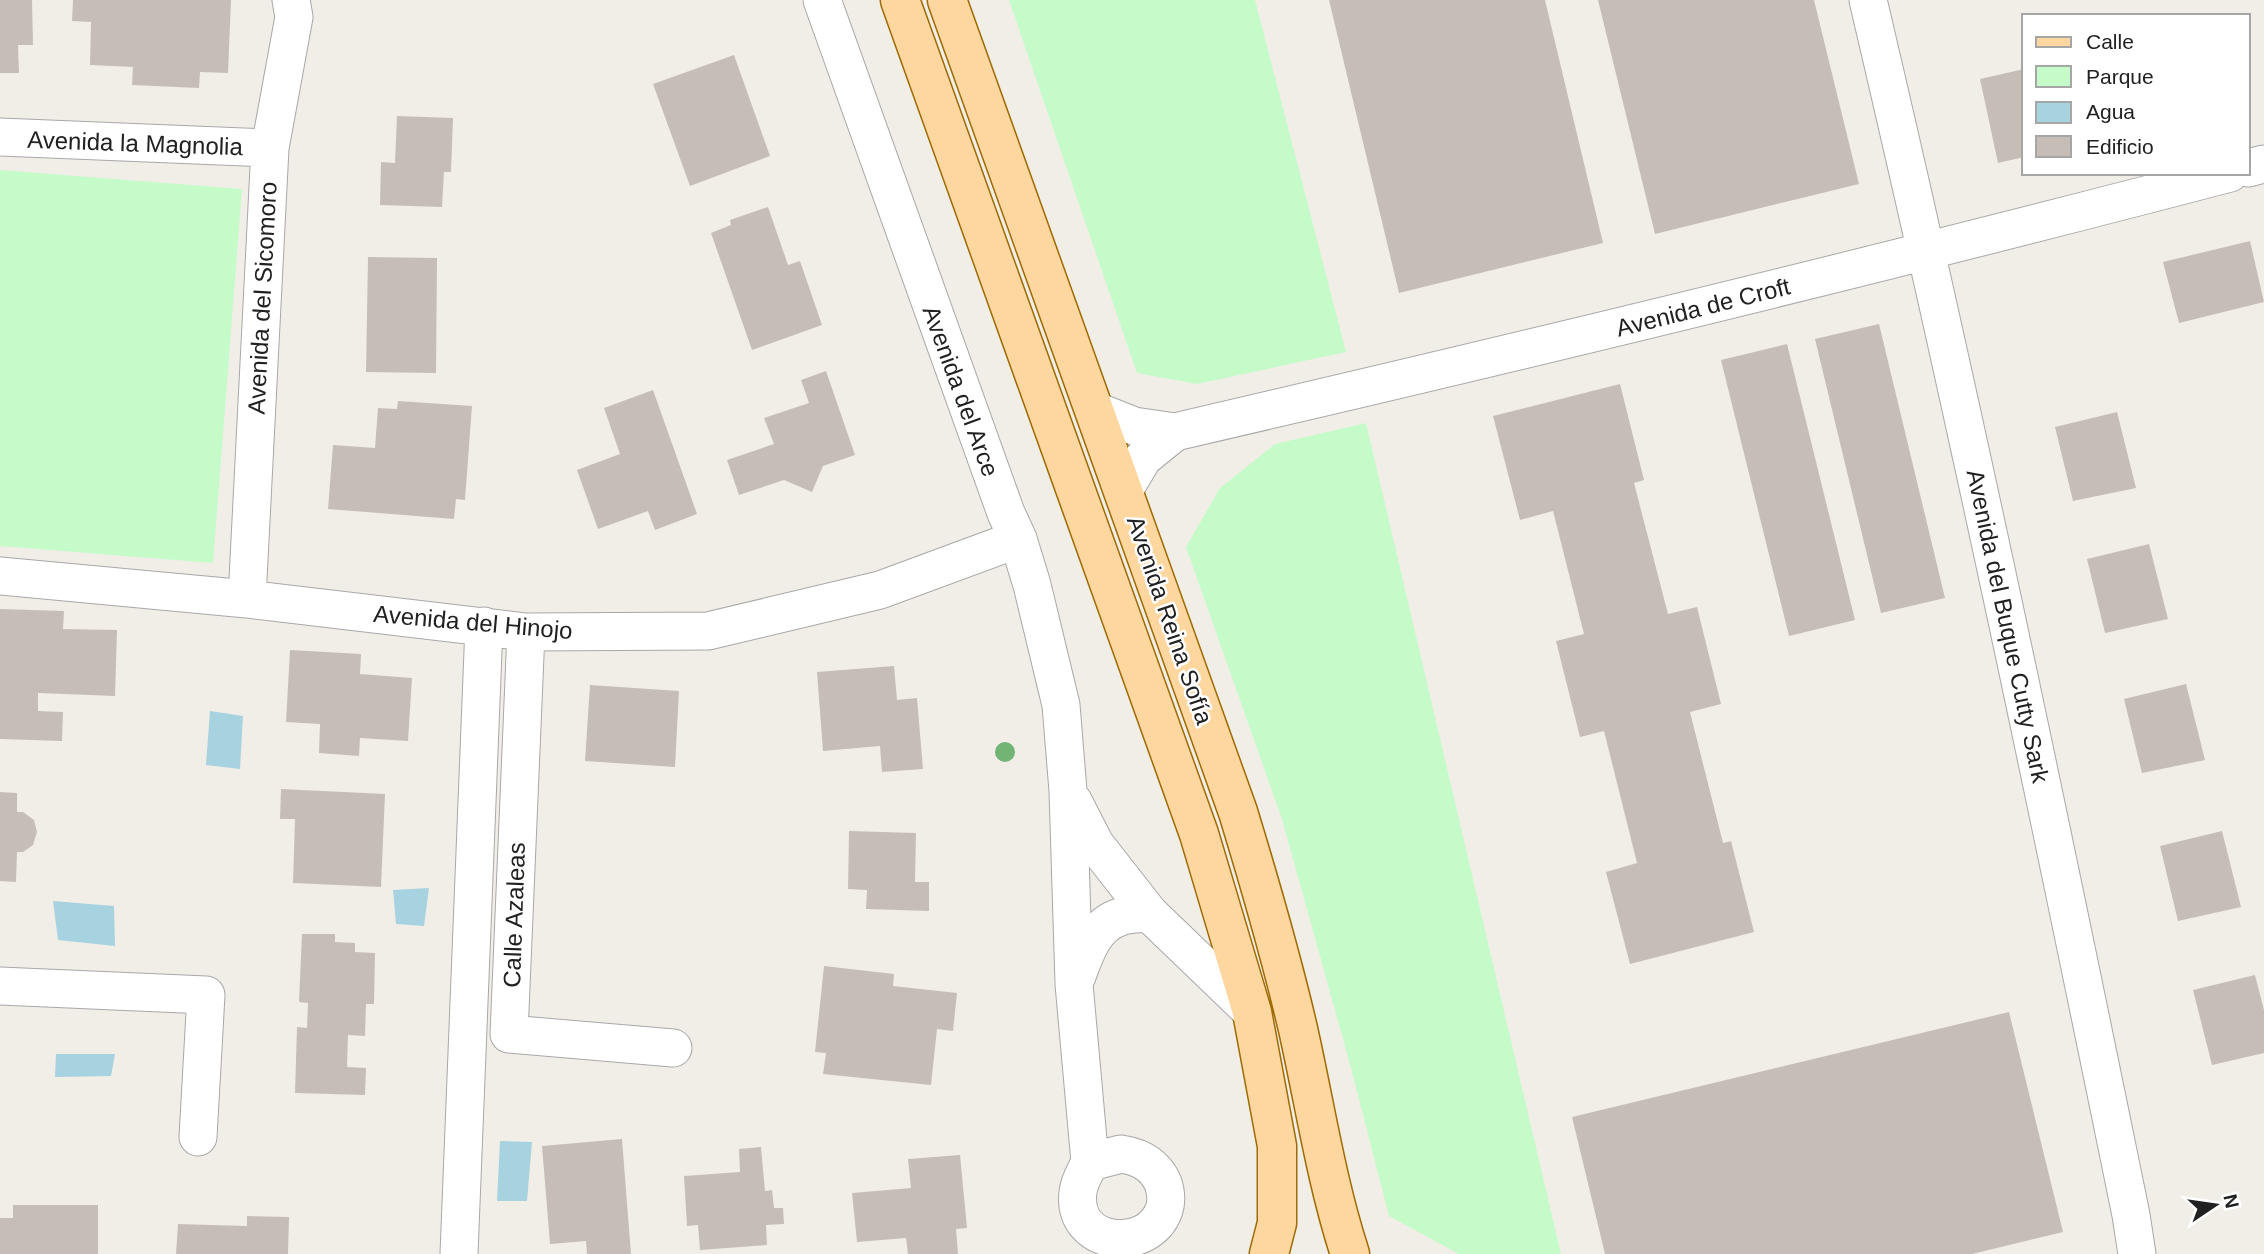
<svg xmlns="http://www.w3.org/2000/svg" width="2264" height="1254" viewBox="0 0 2264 1254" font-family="Arial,sans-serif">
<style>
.park{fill:#c4fbc9}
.water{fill:#a7d2e0}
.building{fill:#c6beb6}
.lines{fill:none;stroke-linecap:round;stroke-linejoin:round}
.street-casing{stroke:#a8a8a8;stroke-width:39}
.primary-casing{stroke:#9d6b00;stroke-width:41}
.street{stroke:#fff;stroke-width:37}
.primary{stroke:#fed69f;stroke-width:38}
.tree{fill:#71b474}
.labels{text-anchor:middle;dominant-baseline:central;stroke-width:5;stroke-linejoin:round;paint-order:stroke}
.street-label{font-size:24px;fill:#212121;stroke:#fff}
</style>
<rect width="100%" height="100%" fill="#f1eee7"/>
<path class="park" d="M1009,0H1255L1346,352L1197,384L1137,373Z
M0,170L242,189L213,563L0,546Z
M1366,423L1561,1254H1459L1389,1216L1351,1068L1282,819L1186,547L1220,488L1275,444Z"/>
<path class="water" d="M210,711L243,716L240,769L206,765Z
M429,888L424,926L396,924L393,890Z
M53,901L114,906L115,946L58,940Z
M56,1054H115L111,1076L55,1077Z
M500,1141L532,1142L527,1201H497Z"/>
<path class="building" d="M0,0H32L33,45H18L19,73H0Z
M73,0H231L228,73L200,72L199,88L132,85L133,67L90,65L91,22L72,21Z
M1329,0H1545L1603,243L1399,293Z
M1598,0H1814L1859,184L1655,234Z
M734,55L770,156L690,186L653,84Z
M2024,69V157L1998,163L1980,79Z
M397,116L453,118L451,172H444L442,207L380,205L381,162L395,163Z
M768,207L788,265L800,261L822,325L752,350L711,233L731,225L730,220Z
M2250,241L2264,302L2179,323L2163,262Z
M368,257L437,258L436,373L366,372Z
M1879,324L1945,598L1881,613L1815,339Z
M1787,344L1855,620L1789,636L1721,360Z
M826,371L855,455L823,466L812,492L784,480L739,495L727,460L774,444L764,418L809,403L801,380Z
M1620,384L1644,480L1634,483L1668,614L1697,607L1721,704L1690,712L1723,843L1731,841L1754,932L1630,964L1606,872L1637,863L1604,731L1580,737L1556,641L1584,634L1553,511L1520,520L1493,416Z
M653,390L697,514L655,530L648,511L598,529L577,470L620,454L604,408Z
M398,401L472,406L465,500L456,499L454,519L328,509L333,445L375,448L378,408L397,409Z
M2117,412L2136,488L2073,501L2055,427Z
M2149,544L2168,619L2105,633L2087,559Z
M0,609L64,611L63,629L117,630L115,696L38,693V711L63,712L62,741L0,739Z
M290,650L361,654L360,674L412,678L408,741L360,738L359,756L319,753L320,724L286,722Z
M894,666L897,700L917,698L923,769L882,772L880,746L823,751L817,672Z
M2186,684L2205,760L2142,773L2124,699Z
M590,685L679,691L675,767L585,761Z
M281,789L385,794L381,887L293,883L295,819H280Z
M0,792L17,793V812H23L34,820L37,832L33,845L23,852H17L16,882L0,881Z
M849,831L916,833L915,882H929V911L866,909L867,890L848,889Z
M2222,831L2241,907L2178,921L2160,846Z
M302,934H335V942L355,943V952L375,953L374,1004H366L365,1036L348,1035L347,1067L366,1068L365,1095L295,1093L297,1027L307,1028L308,1003L299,1002Z
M824,966L894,974L893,986L957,993L953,1031L937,1029L931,1085L823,1074L826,1053L815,1052Z
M2255,975L2264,1010V1053L2212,1065L2193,990Z
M2009,1012L2063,1232L1972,1254H1605L1572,1117Z
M622,1139L631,1254H587L586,1241L550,1244L542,1146Z
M761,1147L765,1191L772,1190L774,1208H783L784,1224L766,1225L767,1245L700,1250L698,1225L687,1226L684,1176L740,1172L739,1149Z
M960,1155L967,1228L956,1229L958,1254H908L906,1238L857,1242L852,1193L911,1188L908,1159Z
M13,1205H98V1254H0V1218H13Z
M247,1216L289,1217L288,1254H176L178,1224L247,1226Z"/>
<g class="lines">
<g class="street-casing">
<path id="street" d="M822,0L1006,513L1018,539L1032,585L1061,705L1068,791L1074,984L1090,1162
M1868,0C1963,403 2048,809 2131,1215L2137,1254
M0,137L270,148
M2248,168L2264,164
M1096,411L1134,426L1175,432C1528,350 1879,265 2230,173
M1124,490L1143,458L1175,432
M0,576L247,599L526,632L708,631L880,590L1018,539
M247,599L270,148L294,17L291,0
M526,632L509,1034L673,1048
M1073,801L1095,844L1149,913L1252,1012
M1077,976C1085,954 1094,925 1120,917C1128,914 1140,914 1149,913
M0,986L206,995L198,1137
M1121,1154C1141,1157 1155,1165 1163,1183C1166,1192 1167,1201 1164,1210C1148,1254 1071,1247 1078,1192C1079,1181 1086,1171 1090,1162Z
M459,1254L484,626"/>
</g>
<g class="primary-casing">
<path id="primary" d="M900,0L1199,834L1252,1012L1277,1146V1223L1269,1254
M947,0L1238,812C1260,884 1281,956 1298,1029C1315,1105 1326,1180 1350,1254"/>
</g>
<use href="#street" class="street"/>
<use href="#primary" class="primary"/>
</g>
<circle class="tree" cx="1005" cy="752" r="10"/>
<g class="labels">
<g class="street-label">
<text transform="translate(135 143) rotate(2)">Avenida la Magnolia</text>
<text transform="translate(262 298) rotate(-87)">Avenida del Sicomoro</text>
<text transform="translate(1703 307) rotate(-14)">Avenida de Croft</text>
<text transform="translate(961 391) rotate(70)">Avenida del Arce</text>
<text transform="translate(1170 620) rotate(71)">Avenida Reina Sofía</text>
<text transform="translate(473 622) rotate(5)">Avenida del Hinojo</text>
<text transform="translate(2008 626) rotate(78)">Avenida del Buque Cutty Sark</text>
<text transform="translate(514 915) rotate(-88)">Calle Azaleas</text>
</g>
</g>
<rect x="2022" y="14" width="228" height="161" fill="#ffffff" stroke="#a6a6a6" stroke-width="2"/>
<rect x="2036" y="37" width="35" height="10" fill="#fed69f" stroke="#a6a6a6" stroke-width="2"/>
<text x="2086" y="49" font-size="21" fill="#212121">Calle</text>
<rect x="2036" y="66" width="35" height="21" fill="#c4fbc9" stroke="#a6a6a6" stroke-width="2"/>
<text x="2086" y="84" font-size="21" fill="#212121">Parque</text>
<rect x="2036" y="102" width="35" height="21" fill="#a7d2e0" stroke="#a6a6a6" stroke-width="2"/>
<text x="2086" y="119" font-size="21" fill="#212121">Agua</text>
<rect x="2036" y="136" width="35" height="21" fill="#c6beb6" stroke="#a6a6a6" stroke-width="2"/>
<text x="2086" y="154" font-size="21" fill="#212121">Edificio</text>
<g transform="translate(2215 1205) rotate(77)" stroke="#ffffff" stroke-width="5" paint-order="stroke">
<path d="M0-5L12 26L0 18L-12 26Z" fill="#212121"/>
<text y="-10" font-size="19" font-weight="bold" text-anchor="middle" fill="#212121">N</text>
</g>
</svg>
